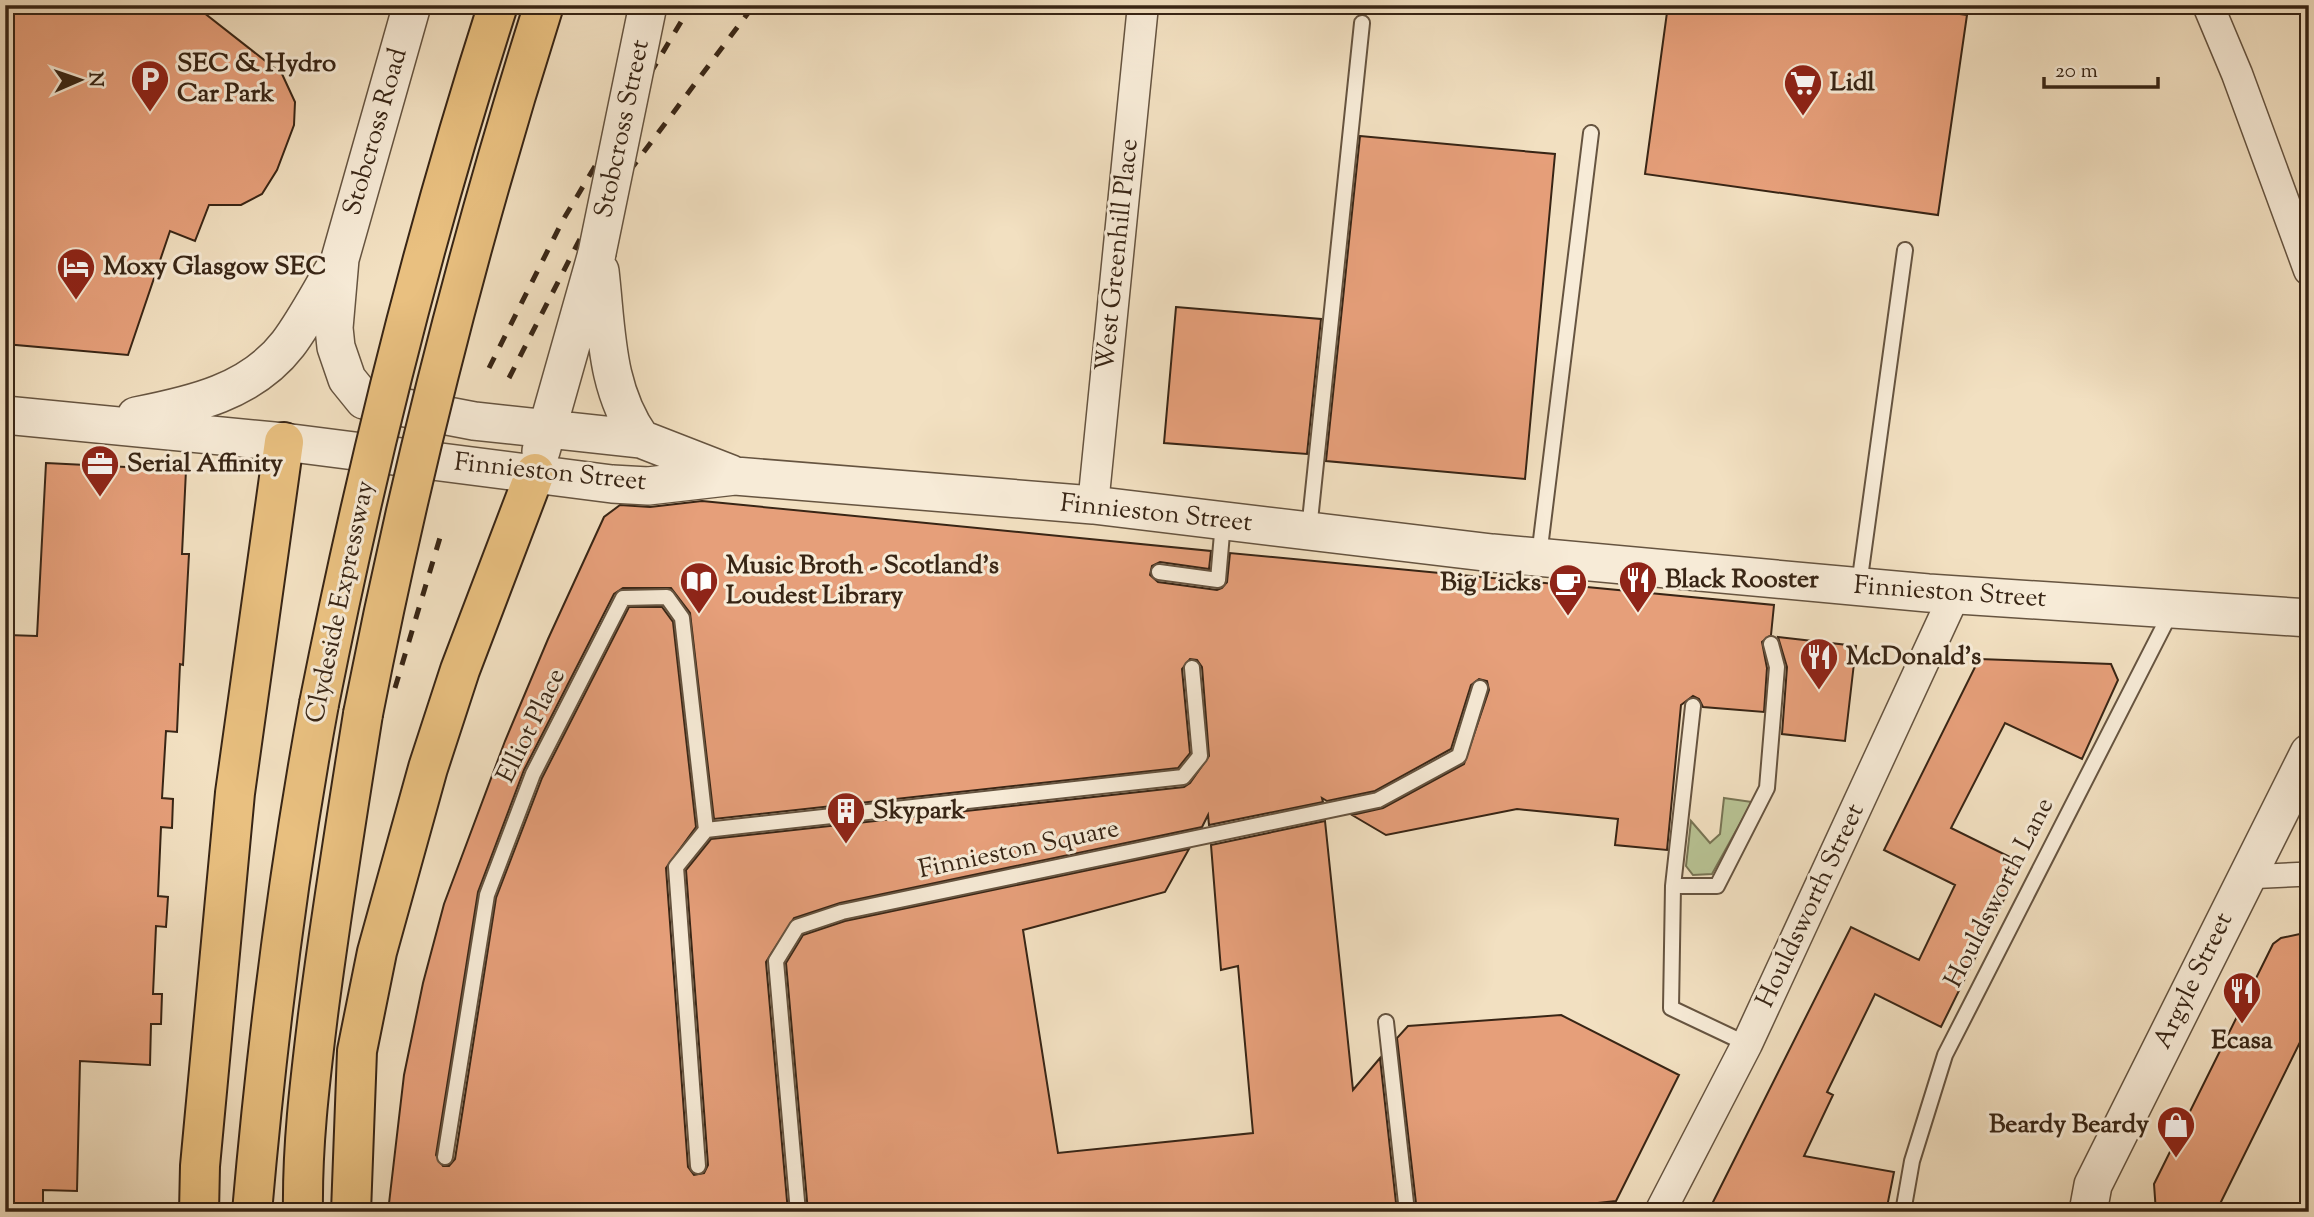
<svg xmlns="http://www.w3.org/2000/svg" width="2314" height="1217" viewBox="0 0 2314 1217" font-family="'Sorts Mill Goudy',serif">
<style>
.green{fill:#b8c394;stroke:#787454;stroke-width:2}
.building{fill:#e69f7a;stroke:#382515;stroke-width:2;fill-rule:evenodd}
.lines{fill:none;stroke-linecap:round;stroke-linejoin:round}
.service-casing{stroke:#665440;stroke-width:18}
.pedestrian-casing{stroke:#665440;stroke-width:26}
.minor-casing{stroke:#665440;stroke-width:33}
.tertiary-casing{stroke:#665440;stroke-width:40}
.primary-casing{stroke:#382515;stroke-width:42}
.service{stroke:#f7ebd7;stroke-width:14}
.pedestrian{stroke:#f7ebd7;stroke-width:23}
.minor{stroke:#f7ebd7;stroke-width:30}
.tertiary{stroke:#f7ebd7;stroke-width:37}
.primary{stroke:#e9c080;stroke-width:38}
.rail{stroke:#382515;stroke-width:5;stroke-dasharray:12 12;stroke-linecap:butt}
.tertiary-bridge-casing{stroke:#665440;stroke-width:40;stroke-linecap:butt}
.primary-bridge-casing{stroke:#382515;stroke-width:42;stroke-linecap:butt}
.tertiary-bridge{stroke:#f7ebd7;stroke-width:37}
.primary-bridge{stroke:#e9c080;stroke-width:38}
.labels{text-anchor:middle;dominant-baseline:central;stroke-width:6;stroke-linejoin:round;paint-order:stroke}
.poi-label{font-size:26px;font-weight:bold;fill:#382515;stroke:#f7ebd7;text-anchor:start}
.street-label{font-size:26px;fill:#382515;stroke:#f7ebd7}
</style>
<rect width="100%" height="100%" fill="#f2e0c1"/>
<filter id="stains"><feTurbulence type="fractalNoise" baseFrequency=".00286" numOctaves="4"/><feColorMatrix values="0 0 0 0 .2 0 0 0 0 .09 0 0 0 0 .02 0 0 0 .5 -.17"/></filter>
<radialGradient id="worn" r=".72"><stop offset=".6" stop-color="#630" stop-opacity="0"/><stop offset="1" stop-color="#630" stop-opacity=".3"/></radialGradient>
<path class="green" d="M1724,798L1752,802L1712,874L1693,875L1686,866L1691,821L1710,843L1720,834Z"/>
<path class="building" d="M5,5H194L282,74L295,102L294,125L277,170L262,194L241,205H209L195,241L170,231L128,355L5,344Z
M1668,5H1895L1967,15L1938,215L1645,174Z
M1360,136L1555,154L1525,479L1326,461Z
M1176,307L1321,319L1307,454L1164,443Z
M46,463L186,470L182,554H189L183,665L180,664L177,732L166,731L162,798L173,799L172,828L161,827L158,896L168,897L166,927L156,926L153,994H162L161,1024H151L150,1065L80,1061L77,1191L43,1190V1212H5V667L8,635L37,636Z
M702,501L1211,551L1209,569L1160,562L1152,566L1150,575L1158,582L1217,590L1222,588L1227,582L1230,553L1774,605L1771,635L1762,642L1767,668L1764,712L1703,707L1699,699L1693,696L1681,705L1667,850L1615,845L1618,819L1517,809L1386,835L1352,815L1383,808L1464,764L1489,690L1487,681L1479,679L1471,685L1451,749L1375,791L1327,801L1322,798L1323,802L1209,825L1208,815L1202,827L840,903L794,918L766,962L788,1212H388L404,1075L423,983L444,904L505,741L548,639L604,517L620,505L650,507ZM623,588H671L690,613L714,819L1178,768L1190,753L1182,669L1190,659L1197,660L1202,667L1209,756L1190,783L1184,787L711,839L686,870L708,1165L704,1173L694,1175L688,1167L666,868L696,827L673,622L662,607H629L542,778L496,898L455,1159L449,1166H443L436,1155L478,892L524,770L614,594Z
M1778,637L1856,646L1845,741L1782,734L1787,667Z
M1979,659L2111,664L2118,680L2082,759L2005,723L1951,828L2022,863L1941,1027L1875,994L1827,1092L1833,1095L1804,1156L1894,1172L1886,1212H1732L1710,1208L1851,927L1919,960L1955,885L1884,850Z
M1325,821L1353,1090L1380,1058L1397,1212H808L786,963L803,935L845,921L1189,849L1165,892L1023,930L1058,1153L1253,1133L1238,966L1221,970L1211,845Z
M2309,932V1024L2216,1212H2156L2154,1184L2273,944L2281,938Z
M1561,1015L1679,1075L1616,1201L1515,1212H1417L1397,1038L1408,1026Z"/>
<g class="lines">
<g class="service-casing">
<path id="service" d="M1309,530L1362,23
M1539,556L1591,133
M1159,572L1218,580L1223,522
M1859,585L1905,250
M1693,706L1673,886L1671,1008L1747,1044
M1673,886H1717L1767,788L1777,667L1771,644
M1386,1022L1407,1212
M445,1157L487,895L533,774L623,598L667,597L682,618L706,830
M698,1166L676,867L706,830L1183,777L1200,756L1192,668
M798,1212L776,961L797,927L842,912L1378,800L1459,756L1480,688
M1903,1212L1912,1161L1945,1055L2171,612"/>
</g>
<g class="pedestrian-casing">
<path id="pedestrian" d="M2245,877L2309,874"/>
</g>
<g class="minor-casing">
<path id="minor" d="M2208,5L2237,74L2309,270
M1093,505L1143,5
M1660,1212L1747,1044L1954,596"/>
</g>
<g class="tertiary-casing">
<path id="tertiary" d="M412,5L340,259L334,328L336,347L347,379L364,400L474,421L641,439L731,474
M600,271C607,331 605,388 641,439
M5,415L284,442L612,484L648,486L735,476L1093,505L1492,553L1928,593L2309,618
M136,416C192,405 251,392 288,344C306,320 320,292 336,266
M541,451L597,253
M2088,1212L2093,1185L2309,753"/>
</g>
<g class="primary-casing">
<path id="primary" d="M199,1212L200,1166L235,793L284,442
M252,1212C267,1041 288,872 319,704
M303,1212C302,1145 310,1081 318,1015C331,914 347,814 363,714
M351,1212L357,1051L377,952L428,768L460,670L535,473"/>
</g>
<use href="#service" class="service"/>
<use href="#pedestrian" class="pedestrian"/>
<use href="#minor" class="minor"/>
<use href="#tertiary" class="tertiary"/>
<use href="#primary" class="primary"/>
<path class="rail" d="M489,368L563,220L691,5
M509,378L583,233L754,5
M374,682L422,524
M395,688L442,531"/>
<g class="tertiary-bridge-casing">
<path id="tertiary-bridge" d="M597,253L648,5"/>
</g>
<g class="primary-bridge-casing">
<path id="primary-bridge" d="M319,704C366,467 424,235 498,5
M363,714C410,474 470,238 544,5"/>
</g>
<use href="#tertiary-bridge" class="tertiary-bridge"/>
<use href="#primary-bridge" class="primary-bridge"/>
</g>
<defs>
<g id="parking-pin" transform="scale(2.0125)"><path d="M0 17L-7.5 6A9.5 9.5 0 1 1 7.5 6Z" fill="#8f2418" stroke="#f7ebd7"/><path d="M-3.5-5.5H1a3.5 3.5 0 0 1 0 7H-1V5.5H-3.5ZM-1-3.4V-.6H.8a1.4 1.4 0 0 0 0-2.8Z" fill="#fff"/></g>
<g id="supermarket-pin" transform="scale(2.0125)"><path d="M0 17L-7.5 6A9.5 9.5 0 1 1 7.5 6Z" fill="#8f2418" stroke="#f7ebd7"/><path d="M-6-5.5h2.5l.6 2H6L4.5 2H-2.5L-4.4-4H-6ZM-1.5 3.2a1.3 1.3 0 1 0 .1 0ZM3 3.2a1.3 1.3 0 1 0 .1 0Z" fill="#fff"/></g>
<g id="hotel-pin" transform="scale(2.0125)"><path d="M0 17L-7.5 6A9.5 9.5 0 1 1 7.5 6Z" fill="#8f2418" stroke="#f7ebd7"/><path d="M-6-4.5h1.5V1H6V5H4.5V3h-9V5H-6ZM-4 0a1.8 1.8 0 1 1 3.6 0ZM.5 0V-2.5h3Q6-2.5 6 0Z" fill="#fff"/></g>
<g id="office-pin" transform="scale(2.0125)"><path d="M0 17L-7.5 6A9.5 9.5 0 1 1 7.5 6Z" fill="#8f2418" stroke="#f7ebd7"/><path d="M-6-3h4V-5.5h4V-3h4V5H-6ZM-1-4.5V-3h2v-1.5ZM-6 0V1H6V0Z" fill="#fff"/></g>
<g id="restaurant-pin" transform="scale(2.0125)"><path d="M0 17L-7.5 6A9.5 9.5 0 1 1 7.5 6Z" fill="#8f2418" stroke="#f7ebd7"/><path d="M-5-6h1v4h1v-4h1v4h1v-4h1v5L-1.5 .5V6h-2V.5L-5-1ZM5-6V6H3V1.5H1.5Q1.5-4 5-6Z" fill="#fff"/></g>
<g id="library-pin" transform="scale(2.0125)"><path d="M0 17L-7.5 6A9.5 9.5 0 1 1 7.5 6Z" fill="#8f2418" stroke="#f7ebd7"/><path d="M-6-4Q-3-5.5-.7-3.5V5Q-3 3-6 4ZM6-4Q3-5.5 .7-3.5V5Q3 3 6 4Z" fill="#fff"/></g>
<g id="cafe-pin" transform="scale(2.0125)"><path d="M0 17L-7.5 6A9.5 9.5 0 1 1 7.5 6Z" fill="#8f2418" stroke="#f7ebd7"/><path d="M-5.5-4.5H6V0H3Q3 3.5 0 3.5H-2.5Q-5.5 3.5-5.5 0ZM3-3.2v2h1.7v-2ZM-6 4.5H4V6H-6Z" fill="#fff"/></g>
<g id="building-pin" transform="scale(2.0125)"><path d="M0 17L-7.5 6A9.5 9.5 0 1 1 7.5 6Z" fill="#8f2418" stroke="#f7ebd7"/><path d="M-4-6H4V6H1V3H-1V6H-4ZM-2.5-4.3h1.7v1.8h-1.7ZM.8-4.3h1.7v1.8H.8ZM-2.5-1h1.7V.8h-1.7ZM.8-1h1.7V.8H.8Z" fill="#fff"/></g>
<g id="shop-pin" transform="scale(2.0125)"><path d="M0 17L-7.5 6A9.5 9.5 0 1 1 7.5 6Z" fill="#8f2418" stroke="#f7ebd7"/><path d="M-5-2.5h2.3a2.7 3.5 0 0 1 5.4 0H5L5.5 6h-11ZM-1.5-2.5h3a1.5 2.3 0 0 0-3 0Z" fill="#fff"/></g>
</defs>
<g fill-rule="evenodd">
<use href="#parking-pin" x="150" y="79"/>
<use href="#supermarket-pin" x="1803" y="83"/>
<use href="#hotel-pin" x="76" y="267"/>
<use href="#office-pin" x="100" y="464"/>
<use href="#restaurant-pin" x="1638" y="580"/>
<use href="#library-pin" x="699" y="581"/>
<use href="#cafe-pin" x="1568" y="583"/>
<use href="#restaurant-pin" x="1819" y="657"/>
<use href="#building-pin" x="846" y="811"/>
<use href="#restaurant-pin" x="2242" y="991"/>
<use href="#shop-pin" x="2176" y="1125"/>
</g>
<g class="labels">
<g class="poi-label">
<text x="177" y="64">SEC &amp; Hydro<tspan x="177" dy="30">Car Park</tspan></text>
<text x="1830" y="83">Lidl</text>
<text x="103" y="267">Moxy Glasgow SEC</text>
<text x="127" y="464">Serial Affinity</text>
<text x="726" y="566">Music Broth - Scotland's<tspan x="726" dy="30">Loudest Library</tspan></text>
<text x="1665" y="580">Black Rooster</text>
<text x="1541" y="583" text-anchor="end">Big Licks</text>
<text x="1846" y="657">McDonald's</text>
<text x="873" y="811">Skypark</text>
<text x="2242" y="1041" text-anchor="middle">Ecasa</text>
<text x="2149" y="1125" text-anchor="end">Beardy Beardy</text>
</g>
<g class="street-label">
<text transform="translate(623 129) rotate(-78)">Stobcross Street</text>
<text transform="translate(376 132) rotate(-74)">Stobcross Road</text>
<text transform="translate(1118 255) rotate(-84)">West Greenhill Place</text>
<text transform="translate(550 473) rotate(6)">Finnieston Street</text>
<text transform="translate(1156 514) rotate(6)">Finnieston Street</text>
<text transform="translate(1950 593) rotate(4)">Finnieston Street</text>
<text transform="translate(341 602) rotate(-78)">Clydeside Expressway</text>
<text transform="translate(532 726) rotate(-64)">Elliot Place</text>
<text transform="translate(1019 850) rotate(-12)">Finnieston Square</text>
<text transform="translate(2000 893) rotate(-63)">Houldsworth Lane</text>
<text transform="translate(1811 906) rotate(-65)">Houldsworth Street</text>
<text transform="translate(2194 981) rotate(-64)">Argyle Street</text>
</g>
</g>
<rect width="2314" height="1217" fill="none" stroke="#f2e0c1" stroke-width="28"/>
<rect x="7" y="7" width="2300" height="1203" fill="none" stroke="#382515" stroke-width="3.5"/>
<rect x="14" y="14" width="2286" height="1189" fill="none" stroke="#382515" stroke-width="2"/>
<g transform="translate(80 80) rotate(88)" stroke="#f7ebd7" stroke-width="5" paint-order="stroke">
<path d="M0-5L12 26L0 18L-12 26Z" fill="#382515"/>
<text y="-10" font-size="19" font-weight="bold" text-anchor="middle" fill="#382515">N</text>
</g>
<path d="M2044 77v10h114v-10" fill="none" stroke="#382515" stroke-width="3.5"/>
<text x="2055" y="77" font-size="21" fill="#382515" stroke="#f7ebd7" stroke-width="5" paint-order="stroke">20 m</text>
<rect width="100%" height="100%" filter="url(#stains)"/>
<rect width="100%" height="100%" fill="url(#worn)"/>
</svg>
